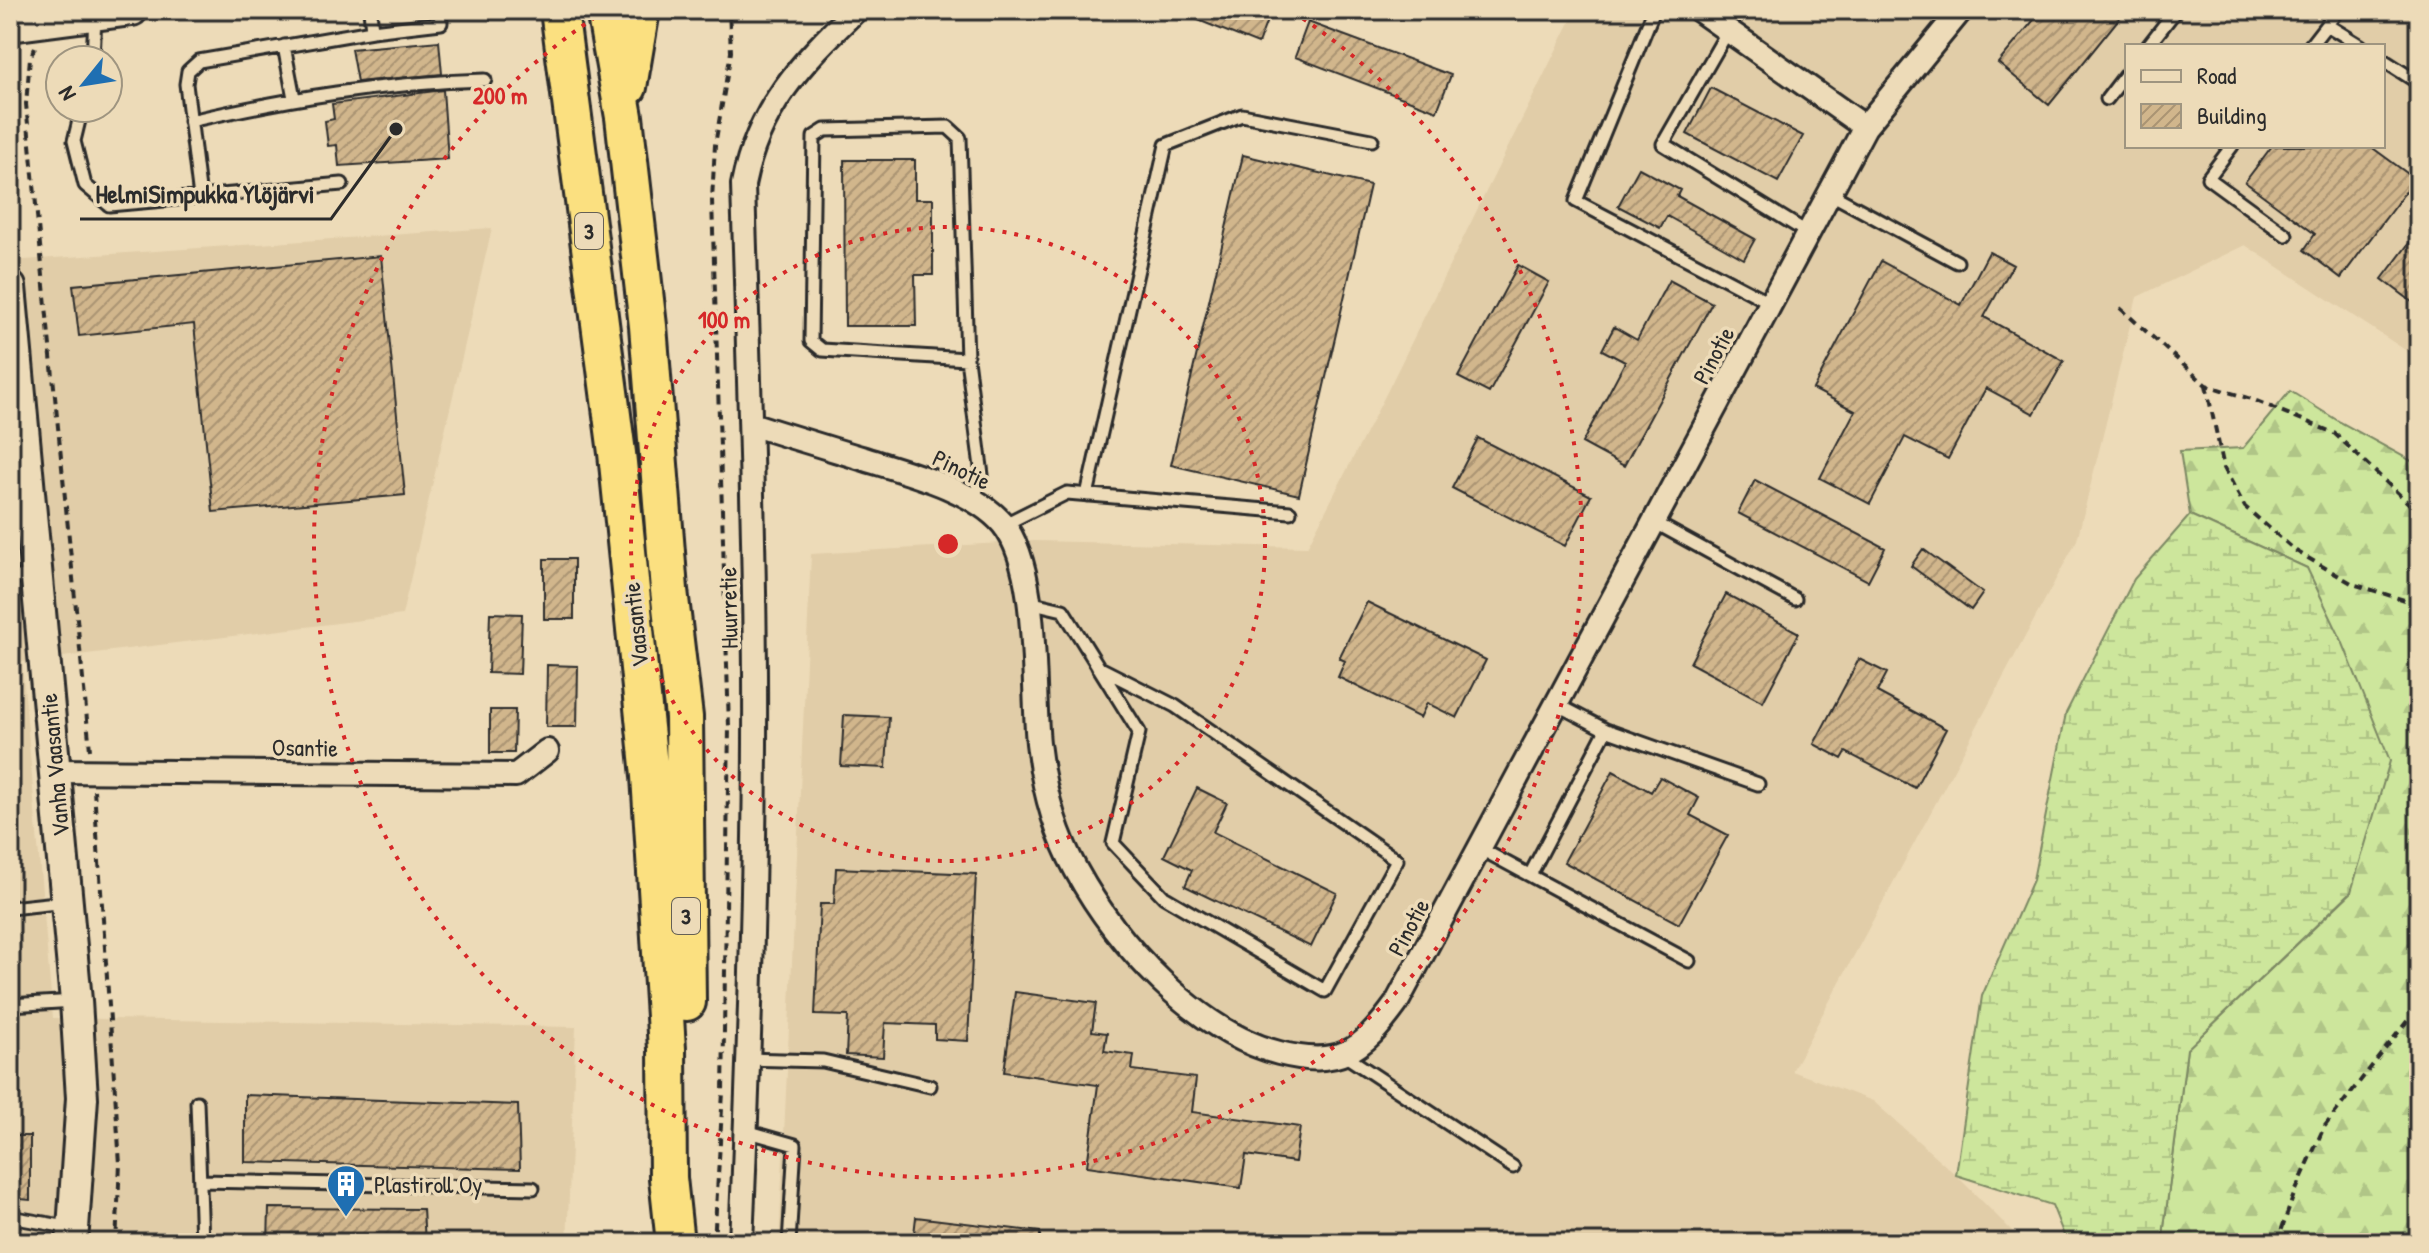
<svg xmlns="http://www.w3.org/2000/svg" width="2429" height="1253" viewBox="0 0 2429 1253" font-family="'Patrick Hand',sans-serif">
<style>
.built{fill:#e1cda8;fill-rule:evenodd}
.forest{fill:url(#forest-firs);stroke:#7c8864;stroke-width:2}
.wetland{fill:url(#wetland-marsh);stroke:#7c8864;stroke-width:2}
.building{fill:url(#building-hatch);stroke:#2b2b2b;stroke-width:2}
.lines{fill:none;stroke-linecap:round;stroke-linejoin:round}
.service-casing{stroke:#2b2b2b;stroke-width:17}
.minor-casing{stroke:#2b2b2b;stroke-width:28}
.secondary-casing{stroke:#2b2b2b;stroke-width:36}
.trunk-casing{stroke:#2b2b2b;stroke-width:42}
.path{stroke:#2b2b2b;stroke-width:4;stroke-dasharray:8 6;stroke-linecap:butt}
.service{stroke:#eddbb8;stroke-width:11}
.minor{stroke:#eddbb8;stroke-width:22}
.secondary{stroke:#eddbb8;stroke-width:30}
.trunk{stroke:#fbe080;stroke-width:36}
.ring{fill:none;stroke:#d62828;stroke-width:4;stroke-dasharray:4 8}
.labels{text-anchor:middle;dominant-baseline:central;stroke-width:7;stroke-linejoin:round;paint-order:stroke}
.shield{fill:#eddbb8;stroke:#656055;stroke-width:2}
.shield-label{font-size:22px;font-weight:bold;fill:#2b2b2b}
.street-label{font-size:24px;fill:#2b2b2b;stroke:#eddbb8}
.poi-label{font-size:24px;fill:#2b2b2b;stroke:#eddbb8;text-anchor:start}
.centre{fill:#d62828;stroke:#eddbb8;stroke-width:4}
.ring-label{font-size:24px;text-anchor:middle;font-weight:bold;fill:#d62828;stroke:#eddbb8;stroke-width:7;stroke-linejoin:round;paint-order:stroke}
.leader{fill:none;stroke:#2b2b2b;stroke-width:3}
.callout-dot{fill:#2b2b2b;stroke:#eddbb8;stroke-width:3}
.callout-label{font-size:26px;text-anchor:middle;font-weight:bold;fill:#2b2b2b;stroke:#eddbb8;stroke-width:7;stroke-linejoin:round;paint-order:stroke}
</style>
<defs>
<pattern id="forest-firs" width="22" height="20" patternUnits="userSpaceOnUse" patternTransform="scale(2)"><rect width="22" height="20" fill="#cde69c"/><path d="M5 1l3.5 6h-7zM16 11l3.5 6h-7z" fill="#b0c587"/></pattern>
<pattern id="wetland-marsh" width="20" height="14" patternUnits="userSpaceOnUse" patternTransform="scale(2)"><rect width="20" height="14" fill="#cde69c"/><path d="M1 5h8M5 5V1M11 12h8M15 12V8" fill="none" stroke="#b0c587"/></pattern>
<pattern id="building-hatch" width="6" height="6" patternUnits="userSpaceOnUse" patternTransform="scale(2)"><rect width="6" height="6" fill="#d1b68c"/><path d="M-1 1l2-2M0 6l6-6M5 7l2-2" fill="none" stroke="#aa9473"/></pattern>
</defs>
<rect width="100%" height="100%" fill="#eddbb8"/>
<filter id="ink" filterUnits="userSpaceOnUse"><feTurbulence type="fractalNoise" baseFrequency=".0125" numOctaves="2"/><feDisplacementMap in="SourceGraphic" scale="16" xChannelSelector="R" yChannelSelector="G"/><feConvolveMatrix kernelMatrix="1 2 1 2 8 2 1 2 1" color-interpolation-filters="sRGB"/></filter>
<g filter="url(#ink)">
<path class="built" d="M1576,10H2419V359L2245,245L2137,297L2077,540L1792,1071L1873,1101L1956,1175L2024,1243H779L811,554L1034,541L1307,547L1385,396ZM2127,46H2383V146H2127Z
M492,228L402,615L22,662L53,1018L576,1027L567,1243H10V261Z"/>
<path class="forest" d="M2290,391L2340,422L2419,465V1243H2162L2187,1049L2351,893L2307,568L2190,515L2180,451L2243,448Z"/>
<path class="wetland" d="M2190,515L2307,568L2342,641L2390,761L2351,892L2187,1049L2162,1243H2067L2052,1205L1956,1175L1982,996L2033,880L2066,713L2134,579Z"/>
<path class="building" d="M1173,10H1271L1258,44Z
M2042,10H2126L2049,105L1998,63Z
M1308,22L1451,75L1437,111L1295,57Z
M439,41L442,74L357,82L351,49Z
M1711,88L1803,136L1778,182L1687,134Z
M443,90L448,159L339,166L337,145L328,146L325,121L334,119L332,104Z
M2272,146H2370L2415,179L2341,278L2304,250L2315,234L2245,182Z
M1243,155L1370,185L1299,495L1171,465Z
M844,160H915V199H933V275H915L916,326H845Z
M1639,168L1680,190L1677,196L1755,239L1744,259L1667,216L1660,228L1618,206Z
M2419,230V307L2382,279Z
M1989,252L2013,265L1984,317L2064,361L2034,414L1986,388L1948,459L1905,437L1870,504L1820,478L1855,411L1813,389L1881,261L1961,305Z
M381,256L405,495L213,512L194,324L79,336L73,285Z
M1518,265L1549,282L1489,393L1458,377Z
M1669,280L1712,303L1624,466L1582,443L1625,362L1602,350L1614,327L1637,340Z
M1478,438L1591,496L1565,546L1452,488Z
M1755,480L1885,548L1868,581L1738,513Z
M1923,549L1983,593L1971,610L1911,566Z
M544,559H574V619H544Z
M1726,594L1799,633L1763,702L1690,663Z
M1367,602L1486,660L1457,718L1427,703L1420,718L1338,677L1345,661L1339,658Z
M490,613L522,614L520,674L488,673Z
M1859,659L1887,673L1877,692L1946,729L1915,788L1846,752L1842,759L1814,744Z
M547,665L578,666L577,727H546Z
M490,710H515L514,753H490Z
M844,715L889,717L886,768L841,766Z
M1613,771L1651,792L1660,777L1699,798L1690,815L1728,835L1679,924L1564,862Z
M1197,788L1227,803L1213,832L1337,893L1311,947L1185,886L1192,870L1164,856Z
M836,868L976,874L968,1041L935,1039V1025L885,1023L883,1057L846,1055L848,1016L815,1015L820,904H834Z
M1015,992L1096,1003L1092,1031L1107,1033L1104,1051L1134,1055L1132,1070L1196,1078L1192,1112L1300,1127L1295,1162L1246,1155L1241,1188L1087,1166L1098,1085L1004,1072Z
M245,1095L518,1105L520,1169L245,1162Z
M10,1136H30V1200L10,1198Z
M269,1208L423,1209L425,1243H268Z
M916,1217L1040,1232V1243H913Z"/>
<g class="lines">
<g class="service-casing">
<path id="service" d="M370,10L372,31
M1654,10L1576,201L1771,303
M2327,25L2361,46
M1729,29L1663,144L1808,233
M284,46L294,98
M2148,46L2176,10
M2310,46L2338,10
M93,60L95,15
M2383,60L2419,83
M2107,99L2127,73
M82,108L74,141L85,185L109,205L342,184
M190,121C290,98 382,83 485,80
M2232,146L2208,178L2286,235
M1829,193L1957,262
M200,198L186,84L188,71L199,61L372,31L441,23L440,10
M967,359L822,350L811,341L814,137L825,130L948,127L960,138L967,359L982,475L973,501
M1087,495L1166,145L1242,115L1372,140
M1654,522L1795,599
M1003,525L1067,493L1290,512
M10,579L36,573
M1029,602L1063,610L1139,732L1113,843L1164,897L1325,991L1397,860L1175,706L1098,667
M1606,730L1758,784
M1479,848L1689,961
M1530,875L1606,730L1556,704
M10,908L66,902
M10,1005L75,1001
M1344,1055L1513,1167
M748,1059L823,1061L930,1086
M197,1102L202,1243
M746,1131L795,1145L789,1243
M200,1181L533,1188
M10,1217L73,1228"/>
</g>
<g class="minor-casing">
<path id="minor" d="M1865,127L1961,10
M751,424C788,436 825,447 861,458C905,472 972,488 1003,524C1040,569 1032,685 1038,743C1043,786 1055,832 1076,870C1116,943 1196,1032 1279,1053C1339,1068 1361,1052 1396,1004L1865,127L1699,10
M54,771L516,775L547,751
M741,1243C749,1054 756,864 755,674C754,511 748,348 743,185C758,108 801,63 856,10"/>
</g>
<g class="secondary-casing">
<path id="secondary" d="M10,26L132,10
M10,287L76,1001L82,1098L72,1243"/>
</g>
<g class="trunk-casing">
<path id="trunk" d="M559,10L617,453L650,776L667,1049L668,1178L675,1243
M605,10L624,117L648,326L669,590L684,717L687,1002
M628,87L641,10"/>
</g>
<path class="path" d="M35,47L30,58L26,104L90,750
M2120,308L2206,385L2254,400L2334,433L2419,513
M2206,385L2224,468L2245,507L2296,551L2353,584L2417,604
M2419,553L2413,578L2419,614
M94,790L120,1164L116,1243
M714,1243L723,1092L729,727L712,200L715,145L731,52L729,10
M2277,1243L2293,1197L2324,1127L2419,1006"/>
<use href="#service" class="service"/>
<use href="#minor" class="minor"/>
<use href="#secondary" class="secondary"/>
<use href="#trunk" class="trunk"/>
</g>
</g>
<g class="ring">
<circle cx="948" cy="544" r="317"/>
<path d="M1293 12A634 634 0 1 1 603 12"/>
</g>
<defs>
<g id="building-pin" transform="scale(2)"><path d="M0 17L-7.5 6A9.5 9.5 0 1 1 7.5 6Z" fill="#1f6fb2" stroke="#eddbb8"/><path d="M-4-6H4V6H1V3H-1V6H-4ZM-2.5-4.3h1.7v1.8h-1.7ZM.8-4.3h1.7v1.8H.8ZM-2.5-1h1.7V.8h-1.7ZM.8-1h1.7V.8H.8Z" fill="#fff"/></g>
</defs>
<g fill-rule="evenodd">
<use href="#building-pin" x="346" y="1184"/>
</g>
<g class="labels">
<g class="shield">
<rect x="575" y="213" width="28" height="36" rx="6"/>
<rect x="672" y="898" width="28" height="36" rx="6"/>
</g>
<g class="shield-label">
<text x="589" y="231">3</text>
<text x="686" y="916">3</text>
</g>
<g class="street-label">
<text transform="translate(1713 355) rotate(-62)">Pinotie</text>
<text transform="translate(962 469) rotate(26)">Pinotie</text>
<text transform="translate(728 608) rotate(-91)">Huurretie</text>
<text transform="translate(635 625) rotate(-96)">Vaasantie</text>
<text transform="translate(305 747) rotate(1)">Osantie</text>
<text transform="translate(54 765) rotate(-95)">Vanha Vaasantie</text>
<text transform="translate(1408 927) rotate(-62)">Pinotie</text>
</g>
<g class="poi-label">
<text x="374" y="1184">Plastiroll Oy</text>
</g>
</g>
<circle cx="948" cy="544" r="12" class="centre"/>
<g class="ring-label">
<text x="500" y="104">200 m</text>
<text x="724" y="328">100 m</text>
</g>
<path class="leader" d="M396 129L331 219H80"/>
<circle class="callout-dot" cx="396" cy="129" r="8"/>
<g class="callout-label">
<text x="205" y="203">HelmiSimpukka Ylöjärvi</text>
</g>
<rect width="2429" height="1253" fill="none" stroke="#eddbb8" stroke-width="40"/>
<rect x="20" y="20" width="2389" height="1213" fill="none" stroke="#2b2b2b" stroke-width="3" filter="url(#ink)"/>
<rect x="2125" y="44" width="260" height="104" fill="#eddbb8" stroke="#9f9580" stroke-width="2"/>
<rect x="2141" y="70" width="40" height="12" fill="#eddbb8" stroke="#9f9580" stroke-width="2"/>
<text x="2197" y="84" font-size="24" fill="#2b2b2b">Road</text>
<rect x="2141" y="104" width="40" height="24" fill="url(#building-hatch)" stroke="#9f9580" stroke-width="2"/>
<text x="2197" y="124" font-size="24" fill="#2b2b2b">Building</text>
<g transform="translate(84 84) rotate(240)"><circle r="38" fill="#eddbb8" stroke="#9f9580" stroke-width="2"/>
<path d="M0-6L14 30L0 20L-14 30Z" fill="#1f6fb2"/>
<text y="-12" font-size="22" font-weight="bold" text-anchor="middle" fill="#2b2b2b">N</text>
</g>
</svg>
